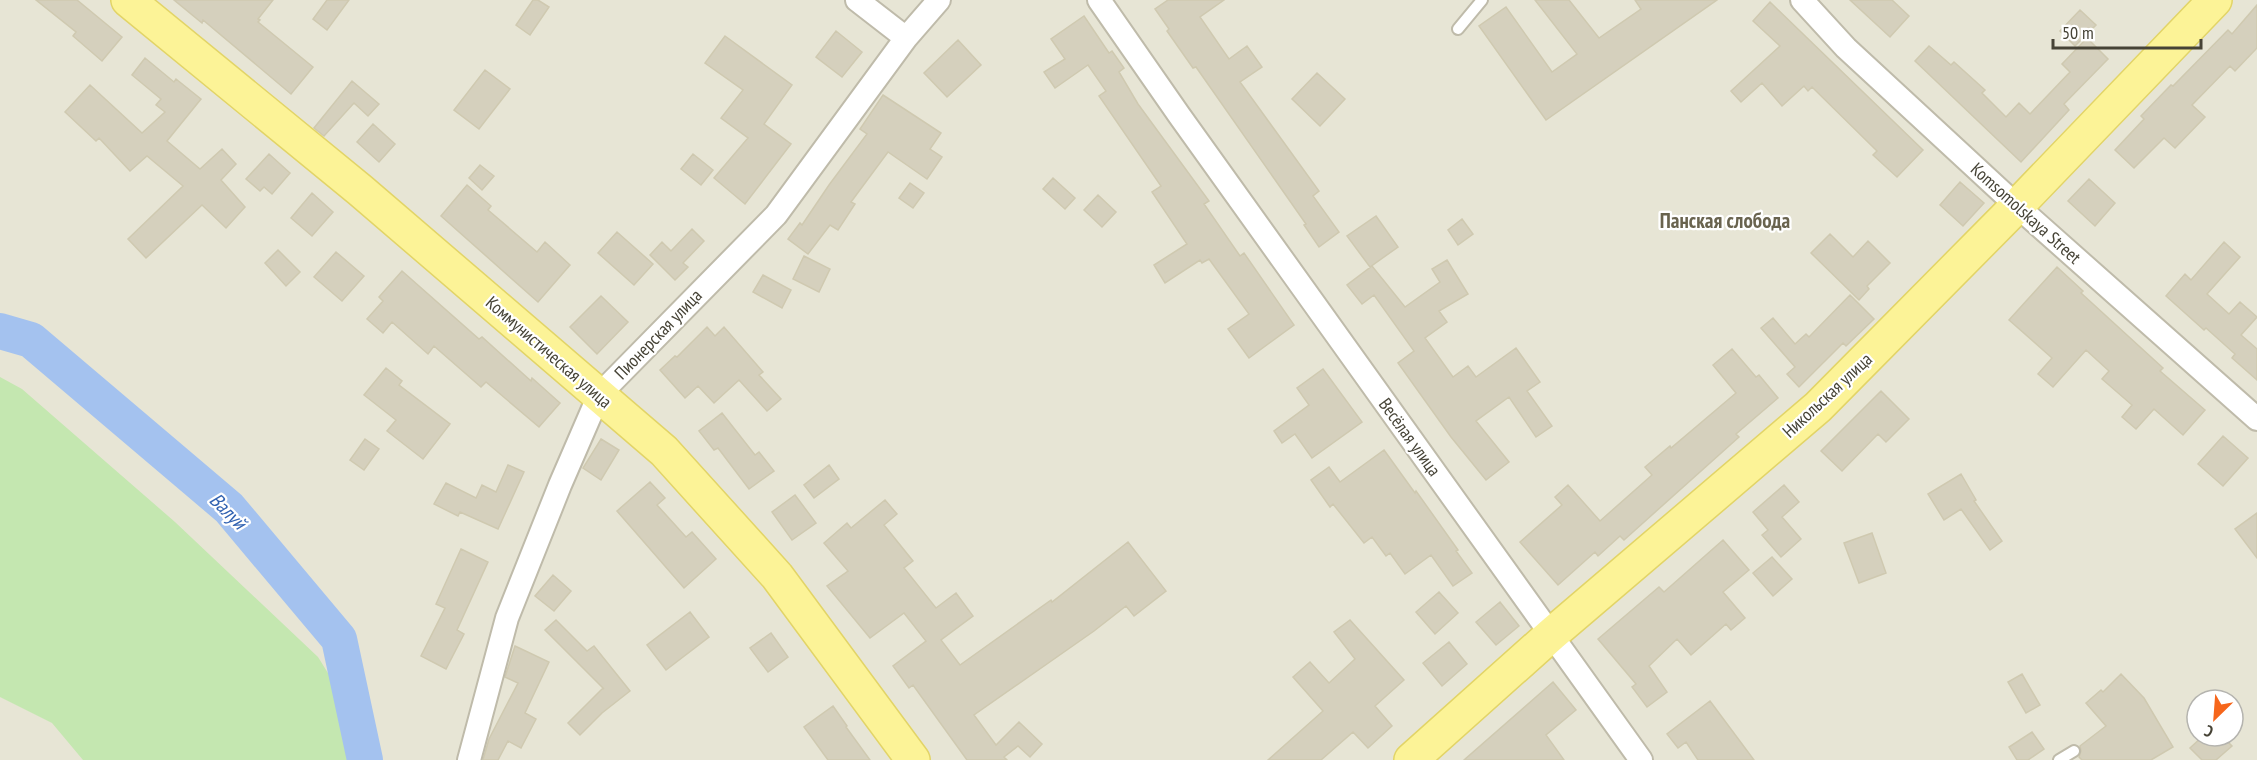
<svg xmlns="http://www.w3.org/2000/svg" width="2257" height="760" viewBox="0 0 2257 760" font-family="'PT Sans Narrow',sans-serif">
<style>
.residential{fill:#e7e5d5;fill-rule:evenodd}
.green{fill:#c4e7b0}
.lines{fill:none;stroke-linecap:round;stroke-linejoin:round}
.river{stroke:#a4c2ef;stroke-width:36}
.building{fill:#d5d0bd;stroke:#cfc9b0;stroke-width:1.5}
.lane-casing{stroke:#bfbbaa;stroke-width:14}
.street-casing{stroke:#bfbbaa;stroke-width:26}
.primary-casing{stroke:#e2d467;stroke-width:36}
.lane{stroke:#fff;stroke-width:10}
.street{stroke:#fff;stroke-width:22}
.primary{stroke:#fcf397;stroke-width:33}
.labels{text-anchor:middle;dominant-baseline:central;stroke-width:4.5;stroke-linejoin:round;paint-order:stroke}
.street-label{font-size:18px;fill:#464336;stroke:#fff}
.water-label{font-size:20px;font-style:italic;fill:#3162b1;stroke:#fff}
.quarter-label{font-size:21px;font-weight:bold;fill:#69634e;stroke:#fff}
</style>
<rect width="100%" height="100%" fill="#f3f2e7"/>
<path class="residential" d="M0,0H2257V760H0ZM2197,700H2233V736H2197Z"/>
<path class="green" d="M0,377L22,389L175,522L318,657L382,760H83L52,723L0,697Z"/>
<g class="lines">
<path class="river" d="M0,331L31,340L229,508L339,639L365,760"/>
</g>
<path class="building" d="M36,0H77L122,37L102,61L73,36L76,32Z
M174,0H273L258,19L260,20L258,22L313,67L291,94L203,20L202,23Z
M327,0H349L327,30L313,19Z
M533,0H538L549,7L530,35L516,25Z
M1168,0H1224L1200,17L1229,59L1247,46L1262,67L1240,82L1319,191L1313,196L1339,232L1319,247L1304,225L1306,224L1196,67L1193,68L1167,31L1169,29L1155,9Z
M1535,0H1569L1599,38L1641,9L1635,0H1717L1546,120L1479,26L1506,7L1552,72L1577,54Z
M1850,0H1892L1909,16L1890,37Z
M1770,2L1923,150L1897,177L1873,155L1877,151L1812,87L1808,91L1804,86L1782,106L1762,83L1741,102L1731,91L1780,46L1753,21Z
M2257,5V48L2235,71L2230,66L2192,105L2205,117L2175,148L2164,138L2134,168L2115,150L2144,119L2141,116L2171,85L2173,86L2228,30L2232,34Z
M2080,10L2096,25L2075,46L2060,31Z
M1084,16L1109,53L1112,51L1124,68L1119,72L1138,104L1209,201L1204,204L1240,256L1244,253L1294,325L1249,358L1228,329L1249,314L1209,259L1202,263L1200,260L1165,283L1154,265L1187,244L1152,192L1161,186L1099,96L1106,91L1088,65L1055,88L1044,72L1065,59L1051,39Z
M836,31L862,52L842,77L816,57Z
M725,36L792,85L764,124L791,144L745,204L714,178L748,138L721,118L743,90L705,63Z
M2087,38L2108,59L2064,104L2069,110L2021,162L1915,61L1929,46L1951,65L1954,62L1985,90L1982,93L2006,117L2019,103L2030,114L2070,72L2062,64Z
M958,40L981,65L947,97L924,73Z
M145,58L174,82L176,79L201,99L167,141L200,169L222,149L236,164L221,180L245,207L226,228L202,205L146,258L128,239L183,186L147,156L130,171L99,138L96,141L65,112L90,85L142,133L165,112L156,105L161,99L132,75Z
M485,70L510,89L479,129L454,110Z
M1317,73L1345,99L1320,126L1292,99Z
M352,81L379,104L368,116L354,103L324,136L314,128Z
M883,95L941,133L930,149L942,157L927,179L888,152L851,202L855,204L838,230L830,225L808,254L788,239L800,223L802,225L829,185L867,134L860,129Z
M373,124L395,144L379,162L357,142Z
M269,154L290,173L272,194L264,187L260,191L246,179Z
M693,154L713,170L701,185L681,169Z
M480,165L494,176L482,190L469,178Z
M1053,178L1075,198L1065,209L1043,189Z
M2089,179L2115,203L2095,226L2068,201Z
M1960,182L1984,203L1963,226L1940,205Z
M910,183L924,193L913,208L899,198Z
M467,185L491,206L488,210L537,252L545,242L570,265L538,302L441,216Z
M312,193L333,212L312,236L291,218Z
M1098,195L1116,212L1102,227L1084,210Z
M1376,216L1398,247L1370,267L1347,236Z
M1462,219L1473,234L1458,245L1448,230Z
M692,229L704,241L683,263L688,267L675,280L650,255L662,242L671,251Z
M617,232L653,264L634,285L598,253Z
M1830,234L1853,257L1868,241L1890,263L1867,286L1869,289L1859,300L1811,253Z
M2224,242L2240,257L2207,294L2229,314L2240,302L2257,317L2241,335L2257,349V380L2232,358L2235,354L2206,328L2204,330L2166,296L2185,274L2191,280Z
M278,250L300,272L286,286L265,263Z
M336,252L364,276L342,301L314,277Z
M804,256L830,269L819,292L793,279Z
M1447,260L1468,294L1439,311L1447,322L1425,338L1453,377L1468,366L1476,377L1516,348L1540,382L1527,391L1552,426L1536,437L1509,397L1476,421L1509,462L1486,480L1451,437L1398,363L1414,351L1374,295L1362,304L1347,285L1372,266L1405,307L1440,282L1432,269Z
M2057,267L2083,291L2081,293L2163,368L2160,371L2205,410L2183,435L2154,409L2136,429L2122,417L2132,405L2102,379L2109,371L2086,350L2053,387L2038,374L2052,358L2009,320Z
M402,271L479,339L482,337L531,381L532,378L560,403L539,427L486,382L481,387L434,346L428,354L392,322L383,333L367,319L383,301L379,297Z
M763,275L791,290L782,308L753,292Z
M1850,295L1874,319L1846,346L1843,343L1799,387L1787,374L1795,367L1761,328L1773,318L1795,344L1806,334L1809,337Z
M601,296L628,322L597,354L570,327Z
M707,327L715,336L724,327L763,372L759,375L781,399L767,411L739,380L714,403L698,386L685,398L660,370L675,356L677,357Z
M1732,349L1756,377L1759,375L1778,398L1736,434L1739,437L1624,540L1620,536L1598,556L1595,552L1558,585L1520,542L1562,505L1555,497L1568,485L1600,521L1652,475L1645,467L1670,446L1671,448L1736,393L1713,365Z
M386,368L402,381L399,385L450,424L423,459L387,431L396,420L364,395Z
M1323,369L1362,422L1312,458L1295,434L1282,443L1274,431L1309,405L1297,388Z
M1881,391L1909,419L1886,442L1878,434L1842,471L1821,451Z
M722,413L755,455L759,452L774,471L749,489L718,448L714,450L699,431Z
M2223,436L2248,458L2223,486L2198,464Z
M365,439L379,449L364,470L350,460Z
M601,439L619,450L601,480L583,468Z
M1384,450L1415,493L1416,491L1458,550L1456,551L1472,573L1453,586L1431,555L1405,574L1390,553L1386,556L1372,537L1364,543L1333,504L1330,507L1311,480L1329,467L1340,482Z
M508,465L524,472L498,529L460,512L458,516L434,504L446,483L476,498L482,485L496,492Z
M829,465L839,479L814,498L804,485Z
M1961,474L1976,500L1974,501L2002,541L1990,550L1961,509L1944,520L1928,494Z
M650,482L665,498L657,505L686,537L692,532L716,559L684,588L617,511Z
M1784,485L1799,502L1782,517L1801,539L1781,557L1762,535L1768,530L1753,512Z
M795,495L816,523L792,540L772,512Z
M885,500L897,514L884,525L913,561L904,568L936,608L956,593L973,616L941,640L960,665L1051,600L1052,602L1128,542L1166,591L1134,616L1126,606L1094,631L974,715L996,745L1019,722L1042,744L1030,757L1018,746L1004,757L1007,760H967L913,685L909,688L893,666L926,641L904,613L870,638L827,586L848,571L824,543L847,523L851,528Z
M2257,513V558L2235,529Z
M1872,533L1886,573L1859,583L1844,543Z
M1723,540L1749,570L1723,592L1745,618L1731,630L1726,624L1691,655L1677,639L1649,666L1667,692L1647,707L1632,687L1636,684L1598,639L1659,587L1664,592Z
M461,549L488,562L457,630L464,634L446,669L421,656L445,608L436,604Z
M1772,557L1792,579L1773,596L1753,573Z
M553,575L571,591L554,611L535,596Z
M1439,592L1458,613L1435,634L1416,612Z
M1500,602L1519,626L1496,645L1476,622Z
M690,612L709,637L666,670L647,645Z
M556,620L587,651L594,646L630,691L602,713L580,735L568,723L603,688L604,689L545,630Z
M1350,620L1404,680L1375,706L1392,726L1368,748L1353,732L1321,760H1268L1323,711L1293,677L1310,662L1329,683L1355,659L1334,632Z
M771,633L788,657L768,672L750,648Z
M1449,642L1467,664L1442,686L1423,663Z
M515,646L549,662L525,713L536,719L521,748L508,741L498,760H483L489,739L518,683L505,677Z
M2022,674L2040,705L2026,713L2008,682Z
M2121,674L2144,698L2173,747L2151,760H2082L2079,757L2081,751L2080,746L2106,726L2086,703L2101,690L2103,692Z
M1553,682L1576,710L1546,735L1564,760H1464Z
M1710,701L1754,760H1698L1686,742L1678,748L1667,734Z
M833,706L847,726L846,727L870,760H828L804,727Z
M2032,732L2044,749L2028,760H2017L2009,747Z
M2203,736H2222L2232,746L2216,760H2202L2190,748Z"/>
<g class="lines">
<g class="lane-casing">
<path id="lane" d="M1458,29L1482,0
M2059,760L2074,751"/>
</g>
<g class="street-casing">
<path id="street" d="M857,0L906,38
M1099,0L1179,115L1641,760
M1802,0L1846,48L2017,206L2257,419
M469,760L507,618L560,485L599,395L776,215L906,38L939,0"/>
</g>
<g class="primary-casing">
<path id="primary" d="M128,0L360,190L664,451L777,576L913,760
M1411,760L1552,634L1818,407L2017,206L2215,0"/>
</g>
<use href="#lane" class="lane"/>
<use href="#street" class="street"/>
<use href="#primary" class="primary"/>
</g>
<g class="labels">
<g class="street-label">
<text transform="translate(2026 213) rotate(42)">Komsomolskaya Street</text>
<text transform="translate(658 334) rotate(-46)">Пионерская улица</text>
<text transform="translate(549 352) rotate(41)">Коммунистическая улица</text>
<text transform="translate(1827 395) rotate(-43)">Никольская улица</text>
<text transform="translate(1410 437) rotate(54)">Весёлая улица</text>
</g>
<g class="water-label">
<text transform="translate(228 511) rotate(45)">Валуй</text>
</g>
<g class="quarter-label">
<text x="1725" y="220">Панская слобода</text>
</g>
</g>
<g transform="translate(2215 718) rotate(205)"><circle r="28" fill="#ffffff" stroke="#b5b4af" stroke-width="1.5"/>
<path d="M0-4.5L10 22L0 15L-10 22Z" fill="#f6661b"/>
<text y="-9" font-size="16" font-weight="bold" text-anchor="middle" fill="#464336">С</text>
</g>
<path d="M2053 39v9h148v-9" fill="none" stroke="#464336" stroke-width="3"/>
<text x="2062" y="39" font-size="18" fill="#464336" stroke="#ffffff" stroke-width="4.5" paint-order="stroke">50 m</text>
</svg>
